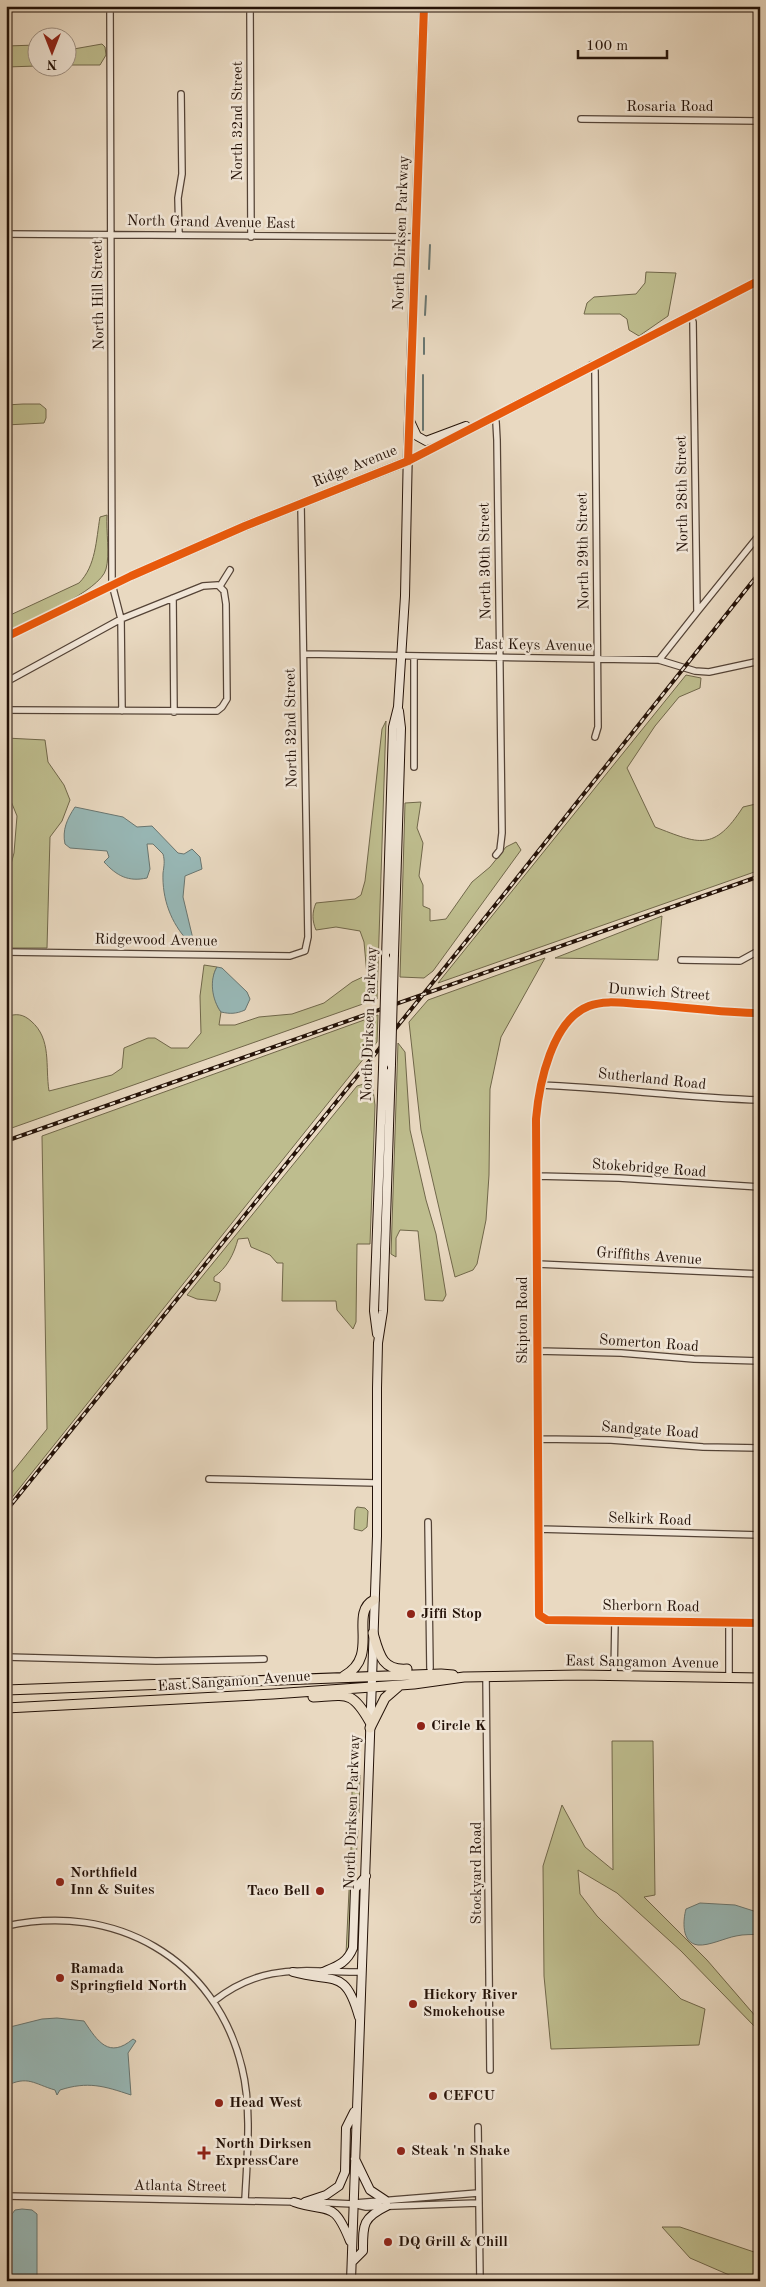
<svg xmlns="http://www.w3.org/2000/svg" width="766" height="2287" viewBox="0 0 766 2287" font-family="'Old Standard TT',serif">
<style>
.green{fill:#bebd8e;stroke:#70674a}
.water{fill:#98b9b8;stroke:#697671}
.lines{fill:none;stroke-linecap:round;stroke-linejoin:round}
.stream{stroke:#697671;stroke-width:2}
.street-casing{stroke:#544336;stroke-width:8}
.secondary-casing{stroke:#231107;stroke-width:10}
.primary-casing{stroke:#231107;stroke-width:11}
.street{stroke:#f1e6d7;stroke-width:5.5}
.secondary{stroke:#f1e6d7;stroke-width:8}
.primary{stroke:#e9d9c1;stroke-width:9}
.rail-casing{stroke:#231107;stroke-width:4}
.rail{stroke:#f1e6d7;stroke-width:2;stroke-dasharray:5.5;stroke-linecap:butt}
.secondary-bridge-casing{stroke:#231107;stroke-width:10;stroke-linecap:butt}
.secondary-bridge{stroke:#f1e6d7;stroke-width:8}
.cycleway-casing{stroke:#f1e6d7;stroke-width:11}
.cycleway{stroke:#e8590c;stroke-width:8}
.poi-dot{fill:#8f2418;stroke:#f1e6d7;stroke-width:2}
.labels{text-anchor:middle;dominant-baseline:central;stroke-width:5;stroke-linejoin:round;paint-order:stroke}
.street-label{font-size:15px;fill:#231107;stroke:#f1e6d7}
.poi-label{font-size:15px;font-weight:bold;fill:#231107;stroke:#f1e6d7;text-anchor:start}
</style>
<rect width="100%" height="100%" fill="#e9d9c1"/>
<filter id="stains"><feTurbulence type="fractalNoise" baseFrequency=".004" numOctaves="4"/><feColorMatrix values="0 0 0 0 .2 0 0 0 0 .09 0 0 0 0 .02 0 0 0 .5 -.17"/></filter>
<radialGradient id="worn" r=".72"><stop offset=".6" stop-color="#630" stop-opacity="0"/><stop offset="1" stop-color="#630" stop-opacity=".3"/></radialGradient>
<path class="green" d="M102,44L105,47L106,55L100,65H68V50Z
M37,45V66L6,67V46Z
M646,272L676,273L668,316L639,336L629,330L627,319L620,314H584L587,303L594,297L636,294L645,283Z
M23,404H40L46,409V418L44,423L6,425V405Z
M107,515C106,531 110,555 106,569C101,591 27,622 6,632V617L79,583C96,566 96,540 100,517Z
M686,675L701,678L700,688L679,697L655,726L627,768L655,827C699,844 714,852 743,807L760,803V870L438,983Z
M386,721L377,999L6,1130V1017C16,1013 23,1014 31,1021C52,1039 45,1066 49,1091L112,1075L122,1068L124,1048L148,1038H155L171,1048H188L201,1033L200,996L204,965L217,967C210,978 213,1001 221,1012L219,1025H235L259,1017L292,1014L324,1003L352,982L367,975L364,942L360,931L336,927L316,930C312,921 312,912 316,903L355,899L361,895L365,881L382,729Z
M6,738L45,740L48,762L64,785L70,800L62,821L50,837L47,948H6V883L14,853L17,816L6,789Z
M421,802L417,828L423,843L419,876L423,885V906L430,909V921L446,919L472,882L490,867L506,847L516,842L521,850L433,971L424,978L400,977L405,803Z
M662,916L658,960L555,958Z
M545,958L501,1037L490,1089L489,1175L486,1220L477,1264L473,1270L455,1277L421,1130L409,1022L428,1000Z
M378,1015L377,1042L6,1505V1480L47,1429L42,1136Z
M398,1043L405,1052L410,1130L426,1200L436,1234L446,1295L443,1301L425,1300L418,1231L400,1230L396,1238V1257L391,1254Z
M367,1083L373,1090L375,1105L370,1244H357L356,1322L353,1329L337,1310L336,1301H282L283,1263H277L270,1255L251,1247L248,1238L238,1239C234,1254 227,1268 214,1277V1281L220,1283V1290L216,1301L197,1299L187,1295L357,1086Z
M357,1507L365,1508L368,1511L367,1527L362,1531L354,1529L355,1510Z
M612,1741H653L655,1895L644,1897L707,1960L757,2018V2029L681,1951L617,1893L578,1870L580,1894L597,1916L681,1999L705,2009L699,2045L551,2049L544,1976L543,1866L562,1805L585,1847L613,1870Z
M354,1772L360,1775L359,1813L356,1816L352,1813V1783Z
M352,1828L358,1830L350,1948L346,1954Z
M662,2227H680L757,2253L760,2255V2281H743L690,2258Z"/>
<path class="water" d="M75,807L123,817L137,827L152,826L178,853L184,854L192,849L200,857L202,869L185,876L183,897L193,939L188,941C171,923 162,899 163,873C164,866 165,861 163,854L153,844H147L150,869L147,878C128,882 117,876 104,862L109,857L107,851L70,848L65,844C62,830 67,819 75,807Z
M217,967L222,968L247,992L250,999L245,1010C236,1014 230,1014 221,1012C212,1000 209,980 217,967Z
M700,1903L735,1905L760,1913V1934C752,1935 744,1934 736,1936C725,1938 709,1946 698,1945C681,1943 683,1920 686,1909Z
M57,2018L84,2021C98,2042 109,2059 133,2039L136,2041L128,2053L131,2095C104,2086 88,2081 60,2090L57,2095L55,2090C34,2084 28,2075 6,2086V2028L42,2019Z
M22,2209L32,2210L37,2214V2281H11L12,2214L15,2210Z"/>
<g class="lines">
<path class="stream" d="M429,269L430,245
M425,315L426,296
M424,354V338
M423,430V375"/>
<g class="street-casing">
<path id="street" d="M110,6L112,584L121,619L122,711
M250,6L251,237
M581,119L760,121
M6,234L416,237
M179,235L178,198L182,174L181,94
M591,365L595,371L598,727L595,737
M494,416L496,422L497,440L502,833L500,850L496,855
M220,586L230,570
M173,598L174,712
M697,612L760,534
M304,654L659,660L695,671L709,672L760,661
M659,660L697,612L693,322L690,315
M6,682L121,619L203,586L218,585L224,591L226,604L227,699L222,707L217,711L6,710
M414,767V657
M6,952L290,956L305,951L308,937L301,505
M681,960L740,961L760,950
M760,1013C719,1013 679,1006 638,1004C622,1003 604,1000 589,1006C552,1020 539,1084 536,1119L539,1615L547,1620L760,1623
M541,1085C614,1088 687,1098 760,1100
M536,1176L619,1178L760,1187
M537,1264L760,1274
M537,1351L621,1353L694,1359L760,1361
M538,1439L611,1440L703,1447L760,1448
M209,1479L377,1483
M428,1522L430,1668
M538,1529L760,1535
M6,1657L156,1661L264,1659
M486,1676L490,2070
M614,1676L615,1620
M729,1678V1622
M6,1926C114,1902 216,1958 242,2068C252,2108 247,2159 245,2200
M214,2001C264,1962 303,1972 362,1972
M478,2127L480,2281
M6,2196L297,2202
M311,2202L353,2204L366,2207L478,2203
M355,2203L478,2193"/>
</g>
<g class="secondary-casing">
<path id="secondary" d="M410,421L417,436L426,441L466,426
M6,637L131,576L245,526L408,461L760,280
M394,954L401,728L399,711
M386,959L393,727L398,707L405,596L408,447L424,6
M377,1334L374,1311L383,1069
M293,1972C334,1984 345,1967 359,2017
M323,1972C337,1966 347,1963 353,1948L355,1889L366,1876
M355,2159L370,2190L385,2200
M294,2202C330,2214 333,2199 350,2241
M305,2202L326,2195L339,2186L345,2172L346,2128L354,2112
M352,2262L363,2251C363,2225 362,2218 387,2206
M351,2281L377,1536V1388L378,1343L383,1311L391,1064"/>
</g>
<g class="primary-casing">
<path id="primary" d="M373,1633C379,1654 382,1671 407,1669
M344,1676C381,1656 348,1613 374,1600
M6,1690L441,1674L453,1675
M313,1697C347,1695 352,1690 370,1722
M6,1708L273,1694L414,1684L464,1677L579,1675L760,1678
M370,1728L385,1698L400,1685"/>
</g>
<use href="#street" class="street"/>
<use href="#secondary" class="secondary"/>
<use href="#primary" class="primary"/>
<g class="rail-casing">
<path id="rail" d="M6,1141L760,876
M6,1511L505,893L760,572"/>
</g>
<use href="#rail" class="rail"/>
<g class="secondary-bridge-casing">
<path id="secondary-bridge" d="M391,1064L394,954
M383,1069L386,959"/>
</g>
<use href="#secondary-bridge" class="secondary-bridge"/>
<g class="cycleway-casing">
<path id="cycleway" d="M408,461L424,6
M6,637L131,576L245,526L408,461L760,280
M760,1013C719,1013 679,1006 638,1004C622,1003 604,1000 589,1006C552,1020 539,1084 536,1119L539,1615L547,1620L760,1623"/>
</g>
<use href="#cycleway" class="cycleway"/>
</g>
<g class="poi-dot">
<circle cx="411" cy="1614" r="5"/>
<circle cx="421" cy="1726" r="5"/>
<circle cx="60" cy="1882" r="5"/>
<circle cx="320" cy="1891" r="5"/>
<circle cx="60" cy="1978" r="5"/>
<circle cx="413" cy="2004" r="5"/>
<circle cx="433" cy="2096" r="5"/>
<circle cx="219" cy="2103" r="5"/>
<circle cx="401" cy="2151" r="5"/>
<path d="M201.5 2145.5h5v5h5v5h-5v5h-5v-5h-5v-5h5z"/>
<circle cx="388" cy="2242" r="5"/>
</g>
<g class="labels">
<g class="street-label">
<text x="670" y="107">Rosaria Road</text>
<text transform="translate(238 121) rotate(-90)">North 32nd Street</text>
<text transform="translate(211 223) rotate(1)">North Grand Avenue East</text>
<text transform="translate(402 233) rotate(-88)">North Dirksen Parkway</text>
<text transform="translate(99 295) rotate(-91)">North Hill Street</text>
<text transform="translate(355 467) rotate(-22)">Ridge Avenue</text>
<text transform="translate(683 494) rotate(-91)">North 28th Street</text>
<text transform="translate(584 551) rotate(-91)">North 29th Street</text>
<text transform="translate(486 561) rotate(-91)">North 30th Street</text>
<text transform="translate(533 646) rotate(1)">East Keys Avenue</text>
<text transform="translate(292 728) rotate(-91)">North 32nd Street</text>
<text transform="translate(156 941) rotate(1)">Ridgewood Avenue</text>
<text transform="translate(659 993) rotate(4)">Dunwich Street</text>
<text transform="translate(370 1024) rotate(-88)">North Dirksen Parkway</text>
<text transform="translate(652 1080) rotate(6)">Sutherland Road</text>
<text transform="translate(649 1169) rotate(4)">Stokebridge Road</text>
<text transform="translate(649 1257) rotate(4)">Griffiths Avenue</text>
<text transform="translate(523 1320) rotate(-90)">Skipton Road</text>
<text transform="translate(649 1344) rotate(4)">Somerton Road</text>
<text transform="translate(650 1431) rotate(4)">Sandgate Road</text>
<text transform="translate(650 1520) rotate(2)">Selkirk Road</text>
<text transform="translate(651 1607) rotate(1)">Sherborn Road</text>
<text transform="translate(642 1663) rotate(1)">East Sangamon Avenue</text>
<text transform="translate(234 1682) rotate(-4)">East Sangamon Avenue</text>
<text transform="translate(353 1812) rotate(-88)">North Dirksen Parkway</text>
<text transform="translate(477 1873) rotate(-90)">Stockyard Road</text>
<text transform="translate(180 2187) rotate(1)">Atlanta Street</text>
</g>
<g class="poi-label">
<text x="421" y="1614">Jiffi Stop</text>
<text x="431" y="1726">Circle K</text>
<text x="70" y="1873">Northfield<tspan x="70" dy="17">Inn &amp; Suites</tspan></text>
<text x="310" y="1891" text-anchor="end">Taco Bell</text>
<text x="70" y="1969">Ramada<tspan x="70" dy="17">Springfield North</tspan></text>
<text x="423" y="1995">Hickory River<tspan x="423" dy="17">Smokehouse</tspan></text>
<text x="443" y="2096">CEFCU</text>
<text x="229" y="2103">Head West</text>
<text x="215" y="2144">North Dirksen<tspan x="215" dy="17">ExpressCare</tspan></text>
<text x="411" y="2151">Steak 'n Shake</text>
<text x="398" y="2242">DQ Grill &amp; Chill</text>
</g>
</g>
<rect width="766" height="2287" fill="none" stroke="#e9d9c1" stroke-width="25"/>
<rect x="8" y="8" width="751" height="2272" fill="none" stroke="#231107" stroke-width="2.5"/>
<rect x="12" y="12" width="741" height="2262" fill="none" stroke="#231107"/>
<g transform="translate(52 52) rotate(180)"><circle r="24" fill="#f1e6d7" stroke="#9f9184"/>
<path d="M0-4L9 19L0 12L-9 19Z" fill="#8f2418"/>
<text y="-8" font-size="14" font-weight="bold" text-anchor="middle" fill="#231107">N</text>
</g>
<path d="M578 50v8h89v-8" fill="none" stroke="#231107" stroke-width="2.5"/>
<text x="586" y="50" font-size="15" fill="#231107" stroke="#f1e6d7" stroke-width="4" paint-order="stroke">100 m</text>
<rect width="100%" height="100%" filter="url(#stains)"/>
<rect width="100%" height="100%" fill="url(#worn)"/>
</svg>
